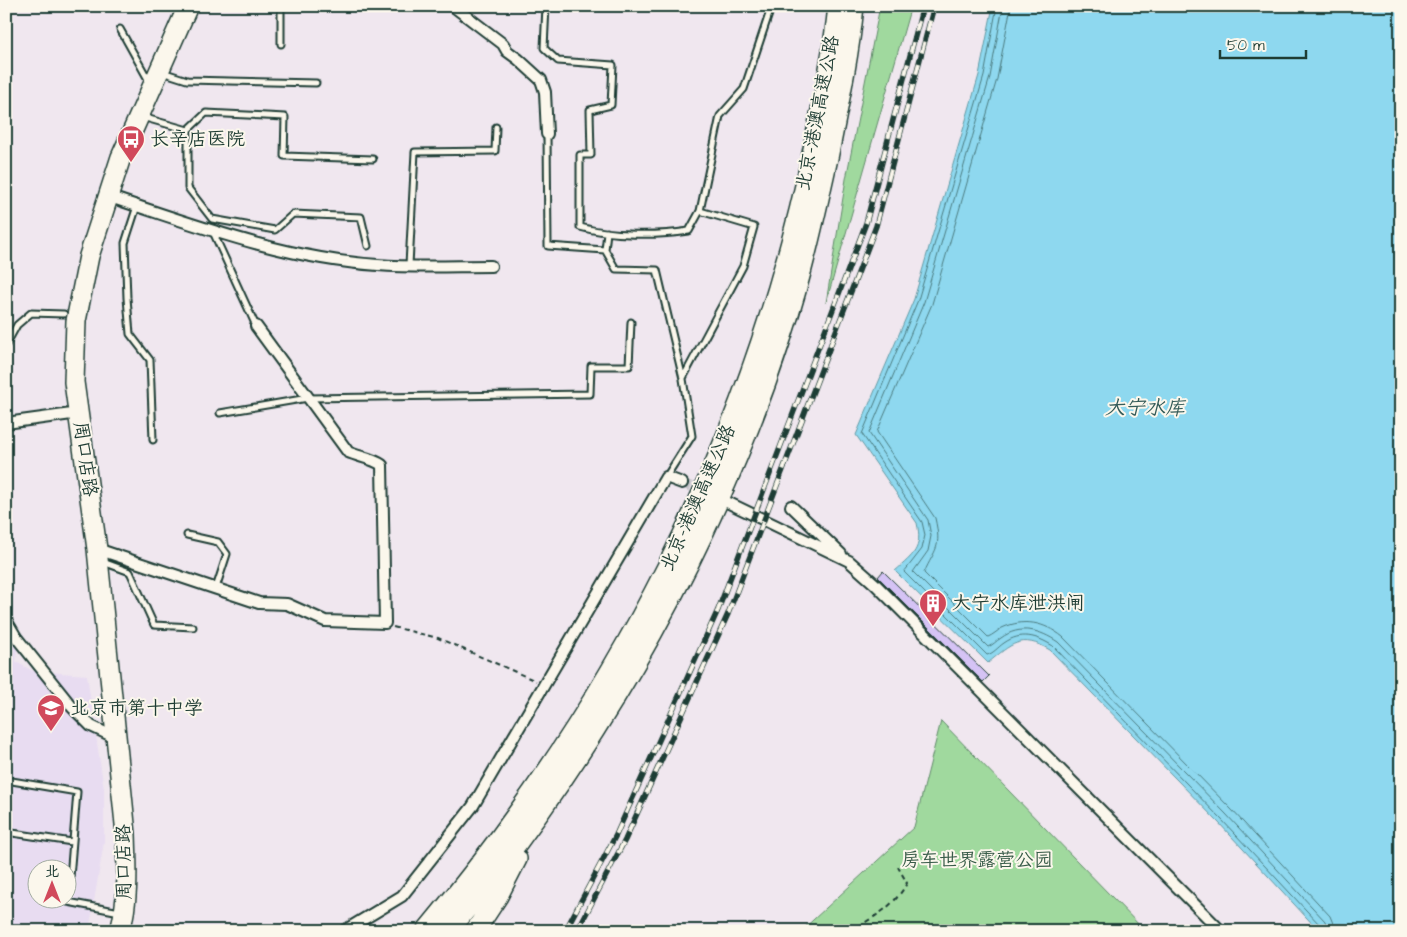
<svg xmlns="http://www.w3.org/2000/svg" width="1407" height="937" viewBox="0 0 1407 937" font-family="'Architects Daughter','LXGW WenKai TC',sans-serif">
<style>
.built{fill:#e8dcf1;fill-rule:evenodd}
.green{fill:#a0d99e;stroke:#608b69}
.water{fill:#8ed8ef;stroke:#629aa4}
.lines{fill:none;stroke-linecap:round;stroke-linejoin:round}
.shore{stroke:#4b7b7f;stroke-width:1}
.building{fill:#d5c3f5;stroke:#1f3d34}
.street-tunnel{stroke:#c6c5ca;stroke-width:10;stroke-dasharray:10 5;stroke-linecap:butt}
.lane-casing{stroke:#1f3d34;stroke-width:9}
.street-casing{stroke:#1f3d34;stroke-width:14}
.highway-casing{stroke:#1f3d34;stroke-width:22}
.path{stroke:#1f3d34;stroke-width:2;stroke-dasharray:5 4;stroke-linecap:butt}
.lane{stroke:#fbf7ec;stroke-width:5}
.street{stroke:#fbf7ec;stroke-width:10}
.highway{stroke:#fbf7ec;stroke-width:19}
.rail-casing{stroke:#1f3d34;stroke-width:5.5}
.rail{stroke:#fbf7ec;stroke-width:4;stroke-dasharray:11;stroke-linecap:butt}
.labels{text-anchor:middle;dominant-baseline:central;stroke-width:4;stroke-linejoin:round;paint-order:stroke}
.street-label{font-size:19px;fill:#1f3d34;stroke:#fbf7ec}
.poi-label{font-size:19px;fill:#1f3d34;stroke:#fbf7ec;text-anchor:start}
.park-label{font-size:19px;fill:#395c49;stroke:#fbf7ec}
.water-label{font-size:20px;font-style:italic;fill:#355c59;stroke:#fbf7ec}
</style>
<rect width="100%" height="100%" fill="#f0e7ef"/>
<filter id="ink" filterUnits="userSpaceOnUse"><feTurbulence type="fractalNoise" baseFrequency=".02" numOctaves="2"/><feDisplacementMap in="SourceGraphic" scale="10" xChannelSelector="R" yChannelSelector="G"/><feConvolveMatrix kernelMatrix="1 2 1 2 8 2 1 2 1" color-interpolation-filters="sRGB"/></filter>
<g filter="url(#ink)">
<path class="built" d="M6,631H19L16,662L33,671L87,675L104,789V842L89,931H6ZM38,870H68V900H38Z"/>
<path class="green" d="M880,6H911L826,303L846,179Z
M941,721L1145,931H801L914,827Z"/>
<path class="water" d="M993,6H1401V931H1319L1218,822L1050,650C1021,633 1011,644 988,663L895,571C913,555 923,549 917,523L856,435L914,299L979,75Z"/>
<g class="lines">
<path class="shore" d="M997,6L984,76L918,300L862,434L922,522L925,535L922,549L904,572L987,655C994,653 998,647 1004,643C1021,631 1037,636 1053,646L1221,819L1320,925L1322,931
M1003,6L990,77L924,302L869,433L928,520L931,536L928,551L913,572L988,647C993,645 996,641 1001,638C1020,624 1040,630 1058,642L1226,814L1325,921L1328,931
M1011,6L997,79L932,304L877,432L935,518C942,549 935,548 924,573L988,637C993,635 997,631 1002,628C1024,618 1044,622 1063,637L1231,809L1330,916L1336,931"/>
</g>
<path class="building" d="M883,571L989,676L983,682L878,577Z"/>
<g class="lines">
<path class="street-tunnel" d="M682,483L706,493"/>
<g class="lane-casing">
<path id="lane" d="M281,6V44
M546,6L544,48L558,61L613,65L611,105L590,110L591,155H580V227C611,236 657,236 689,231L700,211L720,116L744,89L769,14L768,6
M120,29L149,81
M162,72L187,80L316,83
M142,117L188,130V188L212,219L275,230L293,214L361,217L368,246
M188,130L206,113L285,117L284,156L373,159
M547,134L548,246L605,250
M137,206L125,243L127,298L130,334L150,360L153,440
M213,232L256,326
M607,232L605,250L616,269L657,270L683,379L692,436L666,477
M409,265L415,152L495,151L496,127
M6,345L17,325L31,313L64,314
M683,378L743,266L754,227L700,211
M220,413L308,398L590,394L591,366H629L631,322
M187,535L218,542L227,554L216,588
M103,562L130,572L154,625L193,627
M6,780L77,792L68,902L120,912
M6,832L72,842"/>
</g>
<g class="street-casing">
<path id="street" d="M453,6L503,44L507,51L518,59L541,80L545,92L547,134
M107,196C195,225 285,259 378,265C415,268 454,266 491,266
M6,423L79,413
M729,503L849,561L875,584L1221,931
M791,506L841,554
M97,549L259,603L287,604L325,621L385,623L382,465C372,458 359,457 348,452L256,326
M6,620L16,637L72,707L91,726L116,738
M344,931L402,896L473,806L666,477L682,483"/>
</g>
<g class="highway-casing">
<path id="highway" d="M120,931C129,899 127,867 126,834L97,549L74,382L76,321L89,256L121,157L188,6
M426,931C616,704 751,444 812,154C822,105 833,56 838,6
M449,931C595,753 712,552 783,333C802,276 815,217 828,158C838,108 849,57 854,6
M475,931L498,896L517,859"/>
</g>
<path class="path" d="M393,627L438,638L536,681
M850,931C873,918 894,907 907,883L898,867"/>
<use href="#lane" class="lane"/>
<use href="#street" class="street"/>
<use href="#highway" class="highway"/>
<g class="rail-casing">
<path id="rail" d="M565,931L616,835L718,610L866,223L923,6
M577,931L625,840L728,614L876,226L934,6"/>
</g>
<use href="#rail" class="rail"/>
</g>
</g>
<defs>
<g id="bus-pin" transform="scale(1.4375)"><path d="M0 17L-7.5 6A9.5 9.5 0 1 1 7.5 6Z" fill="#d1495b" stroke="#fbf7ec"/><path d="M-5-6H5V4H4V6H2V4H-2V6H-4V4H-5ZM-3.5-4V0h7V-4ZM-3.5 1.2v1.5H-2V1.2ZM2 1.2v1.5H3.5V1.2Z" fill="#fff"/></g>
<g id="building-pin" transform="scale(1.4375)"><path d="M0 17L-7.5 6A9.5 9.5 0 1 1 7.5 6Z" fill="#d1495b" stroke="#fbf7ec"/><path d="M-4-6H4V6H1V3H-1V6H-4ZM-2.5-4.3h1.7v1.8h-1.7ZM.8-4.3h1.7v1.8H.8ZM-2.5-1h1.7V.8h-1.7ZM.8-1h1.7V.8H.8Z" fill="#fff"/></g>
<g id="school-pin" transform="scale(1.4375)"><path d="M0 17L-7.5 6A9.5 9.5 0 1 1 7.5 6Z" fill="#d1495b" stroke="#fbf7ec"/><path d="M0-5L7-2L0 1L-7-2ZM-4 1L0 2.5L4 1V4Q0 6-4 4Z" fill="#fff"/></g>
</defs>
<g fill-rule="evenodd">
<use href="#bus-pin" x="131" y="139"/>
<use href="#building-pin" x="933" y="603"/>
<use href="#school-pin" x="51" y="708"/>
</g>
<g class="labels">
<g class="street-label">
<text transform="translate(818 113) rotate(-79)">北京-港澳高速公路</text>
<text transform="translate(85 459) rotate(82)">周口店路</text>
<text transform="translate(698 498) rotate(-66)">北京-港澳高速公路</text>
<text transform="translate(124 862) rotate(-91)">周口店路</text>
</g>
<g class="poi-label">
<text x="150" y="139">长辛店医院</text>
<text x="952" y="603">大宁水库泄洪闸</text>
<text x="70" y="708">北京市第十中学</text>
</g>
<g class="park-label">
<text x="977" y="860">房车世界露营公园</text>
</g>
<g class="water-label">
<text x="1145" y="408">大宁水库</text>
</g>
</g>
<rect width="1407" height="937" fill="none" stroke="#fbf7ec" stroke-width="25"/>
<rect x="12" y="12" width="1382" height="912" fill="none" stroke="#1f3d34" stroke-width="2" filter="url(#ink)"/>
<g transform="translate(52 884)"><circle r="24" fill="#fbf7ec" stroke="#a3ada2"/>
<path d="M0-4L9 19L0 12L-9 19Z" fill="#d1495b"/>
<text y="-8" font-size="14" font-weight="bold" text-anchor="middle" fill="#1f3d34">北</text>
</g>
<path d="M1220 50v8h86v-8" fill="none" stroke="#1f3d34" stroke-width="2.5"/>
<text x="1227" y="50" font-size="15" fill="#1f3d34" stroke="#fbf7ec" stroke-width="4" paint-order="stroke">50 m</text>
</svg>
